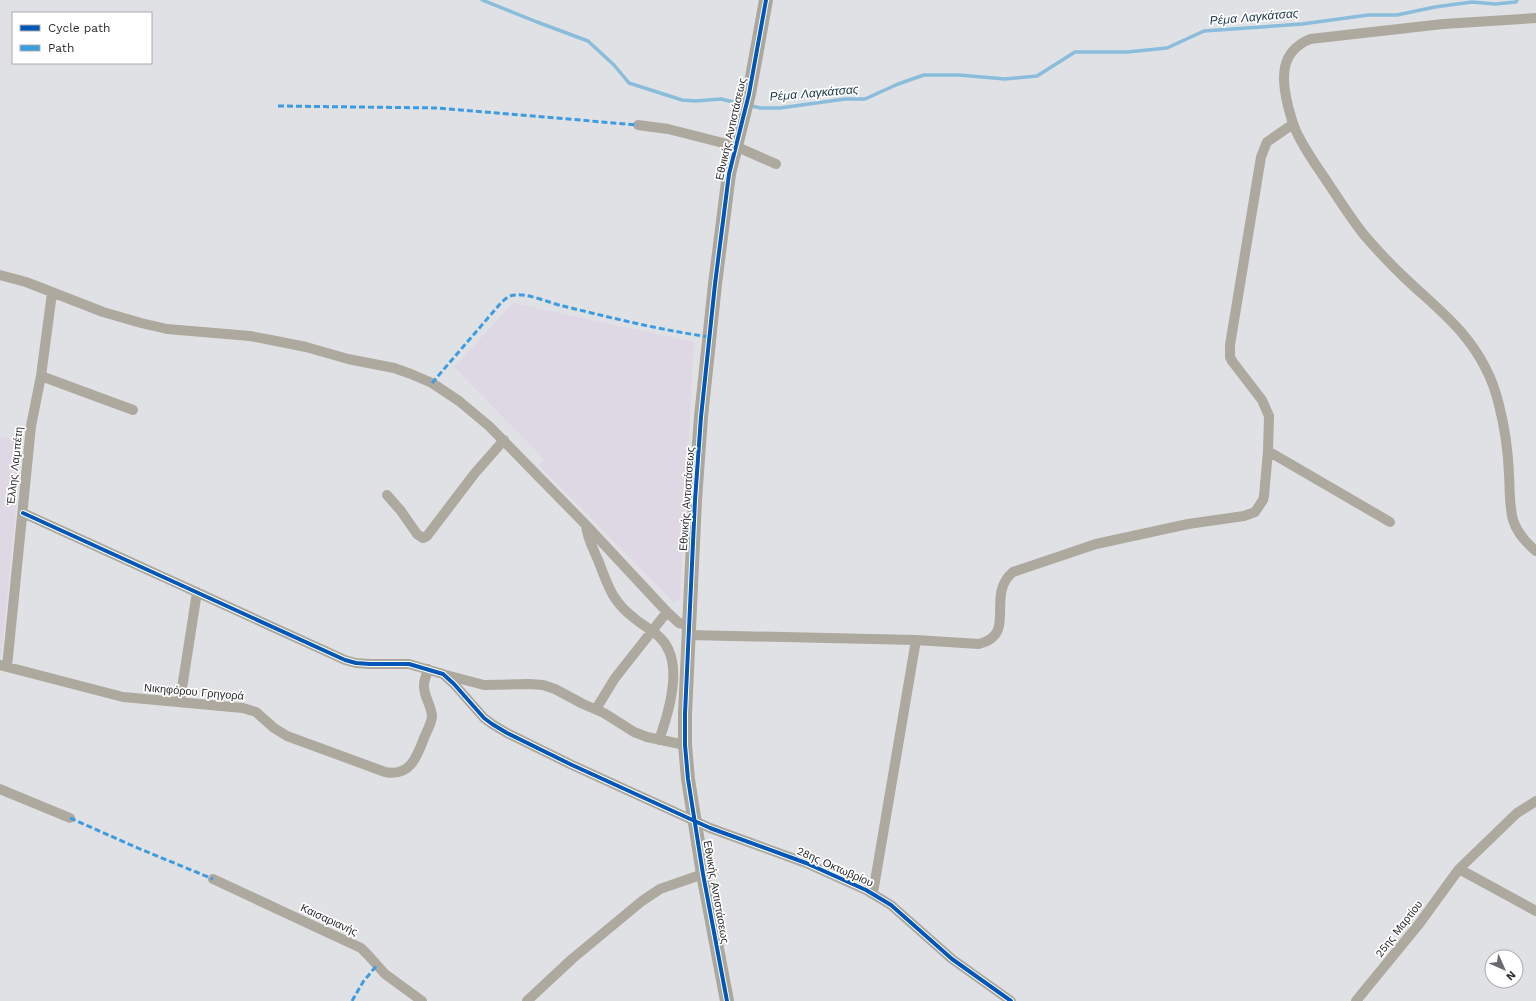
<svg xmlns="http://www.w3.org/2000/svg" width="1536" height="1001" viewBox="0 0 1536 1001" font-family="'Work Sans',sans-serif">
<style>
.education{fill:#ded8e5}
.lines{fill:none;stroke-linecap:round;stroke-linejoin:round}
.stream{stroke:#8abddc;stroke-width:3.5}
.street{stroke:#aea99e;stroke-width:10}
.secondary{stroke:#aca69b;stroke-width:14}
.quiet{stroke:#3d9ce1;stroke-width:3;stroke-dasharray:6 3;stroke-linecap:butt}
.cycleway-casing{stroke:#fff;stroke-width:6}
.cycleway{stroke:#0057b8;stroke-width:4}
.labels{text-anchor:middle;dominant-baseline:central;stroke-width:3.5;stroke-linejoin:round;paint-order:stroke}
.street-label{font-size:11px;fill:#2c2c2f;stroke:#fff}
.water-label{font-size:12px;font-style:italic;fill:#153648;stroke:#fff}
</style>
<rect width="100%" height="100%" fill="#e0e1e5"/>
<path class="education" d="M513,303L694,342L680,599L674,603L539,465L544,459L454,367Z
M0,437L23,440L1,660H0Z"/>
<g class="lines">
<path class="stream" d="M482,0L537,22L588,41L614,65L629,83L682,100L695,101L721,99L742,104
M748,105L760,108H780L845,99H865L898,84L924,75H959L1005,79L1037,76L1075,52H1127L1167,48L1204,31L1302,24L1368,15H1397L1435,7L1472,2L1495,4L1516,2L1517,0"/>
<path class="street" d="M1536,18L1443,24L1310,39C1280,52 1281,77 1288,106C1291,117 1293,127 1299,137C1307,153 1318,168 1328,183C1340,201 1351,219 1365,236C1378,251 1392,266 1407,280C1425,297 1445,313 1462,333C1479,353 1493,379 1499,405C1505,428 1508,451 1509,474C1510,489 1509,505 1513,520C1517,532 1526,543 1536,551
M638,125L668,129L735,146L776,164
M0,275L26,282L103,312L141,323L167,329L250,336L276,341L306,347L348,359L394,368L411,374L432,383L459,401L489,426L586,525L667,612L679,623L689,625
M41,376L133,410
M1268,451L1390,522
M387,495L401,511L417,534L423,538L427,536L475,473L504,440
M23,513L345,660L356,663L370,664H409L443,674L454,684L484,718L492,724L507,733L572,765L710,828L806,863L866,890L891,905L952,959L1011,1001
M586,525C587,538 593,548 598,560C608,585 611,600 634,618C647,629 662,634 669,651C680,676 668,715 659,740
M689,635L916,640L873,893
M916,640L979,644C1018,635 985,595 1013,572L1096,544L1188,524L1244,516L1255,512L1263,500L1264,496L1268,451L1269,416L1262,400L1232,361L1230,357V345L1261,157L1267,142L1293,124
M0,665L123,697L243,708L256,712L274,728L287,736L385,772C410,777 417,757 424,738C427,731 431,724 432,717C432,706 424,697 424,687C423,681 427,675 428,669
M7,667L31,426L41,376L52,293
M446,675L484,685L529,684L543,685L555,689L583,704L604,713L634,732L647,737L685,745
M180,701L197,592
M596,709L615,678L667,612
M0,789L70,818
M1459,869L1536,911
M213,879L361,948L368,955L385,974L422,1001
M527,1001L572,959L642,901L660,889L703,874
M1356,1001L1419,924L1459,869L1517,813L1536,801"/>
<path class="secondary" d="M727,1001L703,874L688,779L685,745V714L695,500L701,417L715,284L729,174L749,94L766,0"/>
<path class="quiet" d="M278,106L438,108L638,125
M432,383L500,304C504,300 509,295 515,295C528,293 549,303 563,306C612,318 660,330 710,337
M70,818L140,849L213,879
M352,1001L363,982L377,965"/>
<g class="cycleway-casing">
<path id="cycleway" d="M23,513L345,660L356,663L370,664H409L443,674L454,684L484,718L492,724L507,733L572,765L710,828L806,863L866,890L891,905L952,959L1011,1001
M727,1001L703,874L688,779L685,745V714L695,500L701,417L715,284L729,174L749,94L766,0"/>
</g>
<use href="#cycleway" class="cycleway"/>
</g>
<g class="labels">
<g class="street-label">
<text transform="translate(731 129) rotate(-77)">Εθνικής Αντιστάσεως</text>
<text transform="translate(15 466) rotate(-84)">Έλλης Λαμπέτη</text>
<text transform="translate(687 499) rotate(-86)">Εθνικής Αντιστάσεως</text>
<text transform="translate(194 692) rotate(5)">Νικηφόρου Γρηγορά</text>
<text transform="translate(835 867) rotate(24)">28ης Οκτωβρίου</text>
<text transform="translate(716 892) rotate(80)">Εθνικής Αντιστάσεως</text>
<text transform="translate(329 920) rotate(25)">Καισαριανής</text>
<text transform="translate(1399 929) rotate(-52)">25ης Μαρτίου</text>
</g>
<g class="water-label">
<text transform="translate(1254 17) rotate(-5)">Ρέμα Λαγκάτσας</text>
<text transform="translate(814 93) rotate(-5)">Ρέμα Λαγκάτσας</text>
</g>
</g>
<rect x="12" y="12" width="140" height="52" fill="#ffffff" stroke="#ababac"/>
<rect x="20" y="25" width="20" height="6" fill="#0057b8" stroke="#ababac"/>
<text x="48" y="32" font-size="12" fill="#2c2c2f">Cycle path</text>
<rect x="20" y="45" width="20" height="6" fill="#3d9ce1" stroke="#ababac"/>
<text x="48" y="52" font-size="12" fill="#2c2c2f">Path</text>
<g transform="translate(1504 969) rotate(135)"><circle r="19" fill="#ffffff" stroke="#ababac"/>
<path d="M0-3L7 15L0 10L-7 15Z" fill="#6b6b6f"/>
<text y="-6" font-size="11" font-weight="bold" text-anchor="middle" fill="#2c2c2f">N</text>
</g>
</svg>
